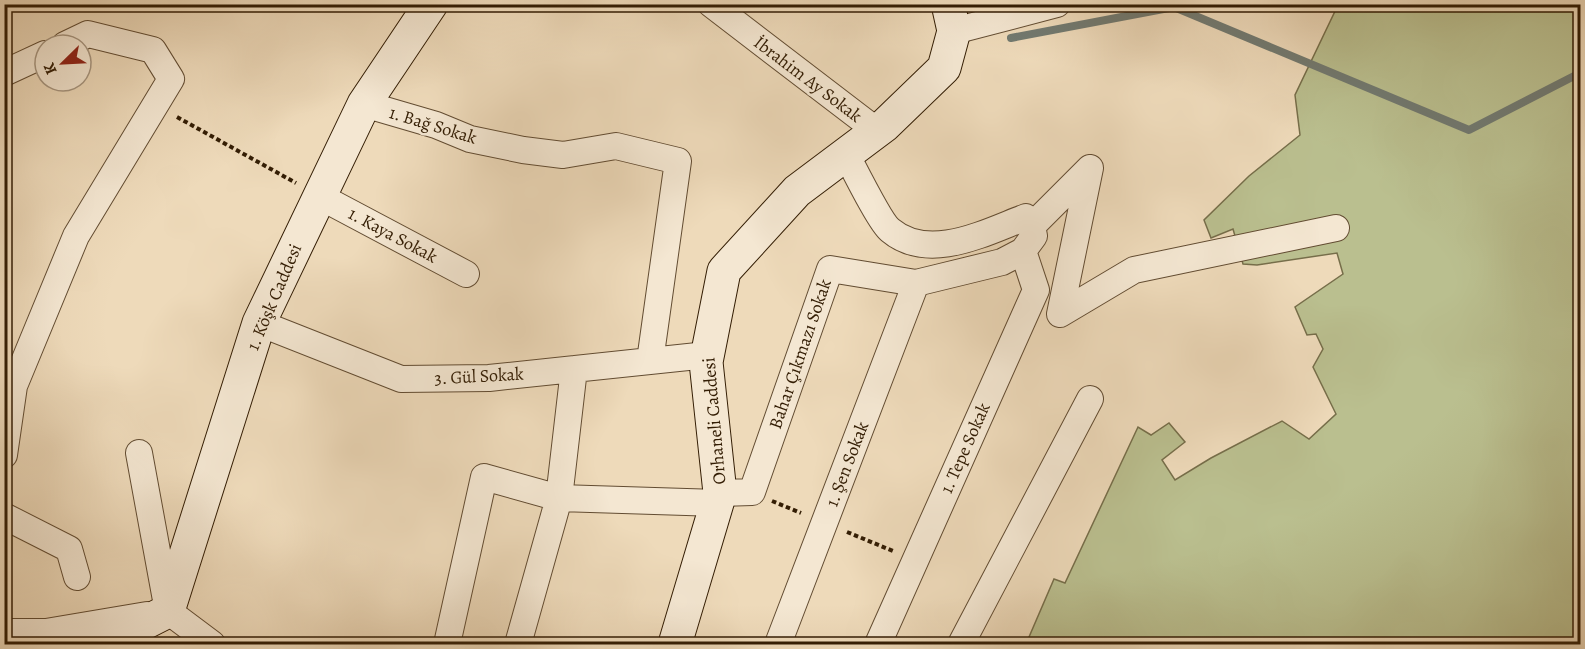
<svg xmlns="http://www.w3.org/2000/svg" width="1585" height="649" viewBox="0 0 1585 649" font-family="Alegreya,serif">
<style>
.green{fill:#babf8f;stroke:#766e4a;stroke-width:1.5}
.lines{fill:none;stroke-linecap:round;stroke-linejoin:round}
.stream{stroke:#727a71;stroke-width:8}
.minor-casing{stroke:#624c32;stroke-width:28}
.secondary-casing{stroke:#331d04;stroke-width:35}
.path{stroke:#331d04;stroke-width:4;stroke-dasharray:4.5 3;stroke-linecap:butt}
.minor{stroke:#f4e7d2;stroke-width:26}
.secondary{stroke:#f4e7d2;stroke-width:33}
.labels{text-anchor:middle;dominant-baseline:central;stroke-width:5;stroke-linejoin:round;paint-order:stroke}
.street-label{font-size:18px;fill:#331d04;stroke:#f4e7d2}
</style>
<rect width="100%" height="100%" fill="#eedaba"/>
<filter id="stains"><feTurbulence type="fractalNoise" baseFrequency=".00333" numOctaves="4"/><feColorMatrix values="0 0 0 0 .2 0 0 0 0 .09 0 0 0 0 .02 0 0 0 .5 -.17"/></filter>
<radialGradient id="worn" r=".72"><stop offset=".6" stop-color="#630" stop-opacity="0"/><stop offset="1" stop-color="#630" stop-opacity=".3"/></radialGradient>
<path class="green" d="M1338,5H1580V644H1026L1054,579L1065,583L1138,427L1151,435L1169,423L1185,442L1162,460L1175,480L1211,458L1282,421L1309,439L1336,414L1313,367L1323,349L1316,334L1307,335L1295,307L1343,274L1337,253L1257,265L1243,264L1233,229L1211,238L1204,220L1249,176L1300,135L1295,95Z"/>
<g class="lines">
<path class="stream" d="M1011,38L1174,7L1469,130L1580,73"/>
<g class="minor-casing">
<path id="minor" d="M711,4L877,131
M954,31L1057,4
M4,73L45,54
M364,104L436,125L470,139L523,150L563,155L616,146L678,161L650,361
M319,196L466,274
M1032,226L1090,168
M1060,314L1134,270L1336,228
M1060,314L1090,168
M259,323L401,379L489,378L707,355
M139,453L168,611
M4,455L14,386L76,236L171,79L153,50L88,34L65,45
M720,493L752,492L830,269L916,283L1002,262L1023,251L1034,236L1032,226L1026,217C986,232 929,263 890,230C880,222 854,169 846,154
M4,516L69,549L77,577
M168,611L212,644
M4,632H46L147,615
M447,644L484,477L559,498L718,503
M518,644L559,498L574,369
M778,644L916,283
M878,644L1036,290L1023,251
M961,644L1090,399"/>
</g>
<g class="secondary-casing">
<path id="secondary" d="M103,644L168,611L259,323L364,104L431,4
M675,644L720,493L706,362L724,271L797,191L885,125L944,68L954,31L948,4"/>
</g>
<path class="path" d="M177,117L296,183
M772,501L801,513
M847,532L893,551"/>
<use href="#minor" class="minor"/>
<use href="#secondary" class="secondary"/>
</g>
<g class="labels">
<g class="street-label">
<text transform="translate(808 79) rotate(37)">İbrahim Ay Sokak</text>
<text transform="translate(433 125) rotate(17)">1. Bağ Sokak</text>
<text transform="translate(393 235) rotate(28)">1. Kaya Sokak</text>
<text transform="translate(274 297) rotate(-67)">1. Köşk Caddesi</text>
<text transform="translate(800 354) rotate(-71)">Bahar Çıkmazı Sokak</text>
<text transform="translate(479 376) rotate(-3)">3. Gül Sokak</text>
<text transform="translate(714 421) rotate(-95)">Orhaneli Caddesi</text>
<text transform="translate(965 448) rotate(-66)">1. Tepe Sokak</text>
<text transform="translate(847 464) rotate(-69)">1. Şen Sokak</text>
</g>
</g>
<rect width="1585" height="649" fill="none" stroke="#eedaba" stroke-width="24"/>
<rect x="6" y="6" width="1573" height="637" fill="none" stroke="#331d04" stroke-width="3"/>
<rect x="12" y="12" width="1561" height="625" fill="none" stroke="#331d04" stroke-width="1.5"/>
<g transform="translate(63 63) rotate(246)"><circle r="28" fill="#f4e7d2" stroke="#a79680" stroke-width="1.5"/>
<path d="M0-4.5L10 22L0 15L-10 22Z" fill="#8f2418"/>
<text y="-9" font-size="16" font-weight="bold" text-anchor="middle" fill="#331d04">K</text>
</g>
<rect width="100%" height="100%" filter="url(#stains)"/>
<rect width="100%" height="100%" fill="url(#worn)"/>
</svg>
